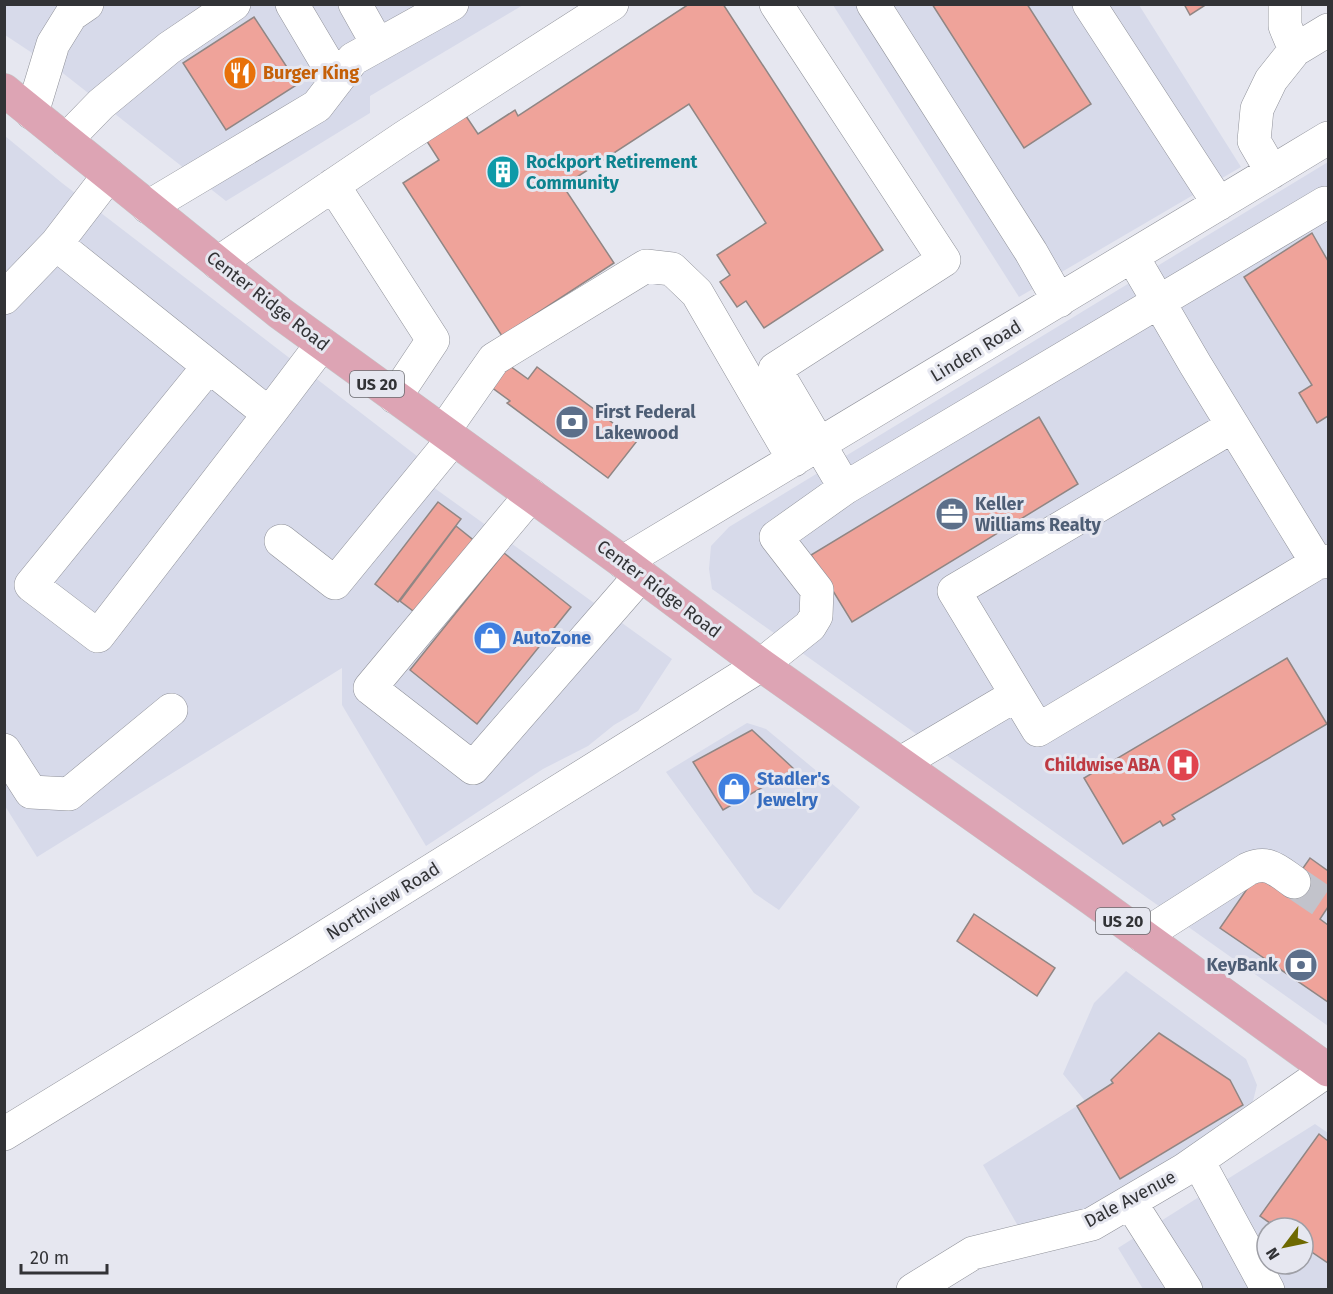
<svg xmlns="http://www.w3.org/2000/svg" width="1333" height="1294" viewBox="0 0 1333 1294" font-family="'Fira Sans',sans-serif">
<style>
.built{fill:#d7daea;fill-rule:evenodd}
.building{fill:#efa39a;stroke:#908684;stroke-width:1.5}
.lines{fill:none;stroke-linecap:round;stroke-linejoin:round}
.minor-tunnel{stroke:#c2c3cb;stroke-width:33;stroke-dasharray:33 16;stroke-linecap:butt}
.minor-casing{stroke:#8f9199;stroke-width:34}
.major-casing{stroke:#c6c6c7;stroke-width:34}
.minor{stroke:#fff;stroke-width:33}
.major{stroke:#dda4b4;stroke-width:33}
.labels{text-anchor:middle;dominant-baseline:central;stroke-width:6;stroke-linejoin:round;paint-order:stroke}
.shield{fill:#e6e7f0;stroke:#68696e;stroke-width:1.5}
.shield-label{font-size:16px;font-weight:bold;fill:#323336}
.food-label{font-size:18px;font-weight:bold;fill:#c56008;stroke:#e6e7f0;text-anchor:start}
.culture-label{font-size:18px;font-weight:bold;fill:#0d838f;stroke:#e6e7f0;text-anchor:start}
.street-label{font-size:18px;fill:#323336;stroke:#e6e7f0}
.service-label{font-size:18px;font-weight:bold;fill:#4e5e75;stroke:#e6e7f0;text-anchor:start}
.shop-label{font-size:18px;font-weight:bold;fill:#366cbe;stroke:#e6e7f0;text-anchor:start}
.health-label{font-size:18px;font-weight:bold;fill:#be3a42;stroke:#e6e7f0;text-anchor:end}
</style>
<rect width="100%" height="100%" fill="#e6e7f0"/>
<path class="built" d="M4,5H523L370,96V113L226,201L64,74L5,35Z
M833,5H1139L1241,167L1019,297Z
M5,136L62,183L443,476L433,487L672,659L638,711L614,725L588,746L543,769L426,846L342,705V668L37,857L5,806Z
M1328,162V1026L712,589L709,569L711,546L729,527Z
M747,723L766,729L860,807L779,910L754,893L666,772Z
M1126,971L1246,1059L1257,1085L1252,1105L1113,1200L1022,1233L983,1165L1085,1101L1063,1074L1094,1003Z
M1315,1124L1328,1133V1289H1143L1118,1248ZM1267,1228H1303V1264H1267Z"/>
<path class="building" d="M689,4H723L883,250L764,328L746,301L737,307L720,282L730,275L717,255L766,223L689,104L563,186L614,263L502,336L403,183L439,160L421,132L460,107L478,134L515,110L518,116Z
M932,4H1027L1091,104L1024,148Z
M1184,4H1207L1190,15Z
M254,17L298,84L226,130L183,63Z
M1312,233L1328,261V416L1317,423L1299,393L1312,385L1244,277Z
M503,361L528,379L537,367L637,441L608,478L507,403L510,401L487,384Z
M1039,417L1078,484L852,622L811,555Z
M438,502L461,519L398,602L375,584Z
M456,526L477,543L421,617L400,601Z
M504,553L571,607L477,724L410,670Z
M1287,658L1327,724L1172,815L1175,819L1163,826L1160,821L1123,844L1084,778Z
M752,730L794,769L723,810L693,762Z
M1310,858L1328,871V907L1320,919L1328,925V1002L1220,928L1256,876L1285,894Z
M974,914L1055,968L1037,996L957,941Z
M1159,1033L1230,1080L1243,1105L1120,1179L1077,1106L1113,1083L1111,1080Z
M1319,1134L1328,1141V1263L1303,1246V1228H1277L1260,1216Z"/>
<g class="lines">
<path class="minor-tunnel" d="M1294,882L1328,905"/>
<g class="minor-casing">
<path id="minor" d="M292,4L337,80
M355,4L378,45
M776,4L944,260L775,369L845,488
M873,4L1031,252L1059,301
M1089,4L1219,204
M1285,4V26L1295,50
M32,113L53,44L71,15L87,4
M66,140L101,104L169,48L234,4
M1272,172L1254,141L1257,109L1271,80L1295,50L1328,30
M109,175L56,244L269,414L322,344
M333,185L433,340L395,397
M148,207L317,106L353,59L452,4
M1132,256L1195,364L1317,563
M218,263L403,138L612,4
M4,298L56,244
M209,366L31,585L98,636L269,414
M1233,426L954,591L1038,730L1317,563L1328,561
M443,432L494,359L646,266L672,269L697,293L794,460
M531,495L370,688L473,768L641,575
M281,541L335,583L453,439
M623,562L1328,138
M4,750L31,792L69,794L171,710
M901,763L1016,695
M1143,936L1248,869C1268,860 1277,870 1294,882
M4,1134L291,958L761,665L810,626L816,616L817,590L776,537L845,488L1325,203
M1198,1161L1268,1290
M1130,1202L1186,1290
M913,1290L973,1253L1092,1224L1184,1170L1328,1070"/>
</g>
<g class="major-casing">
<path id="major" d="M4,90L280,313L623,562L761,665L1092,899L1328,1070"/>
</g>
<use href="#minor" class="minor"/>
<use href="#major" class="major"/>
</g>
<defs>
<g id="restaurant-disc" transform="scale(1.725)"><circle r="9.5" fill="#e8710a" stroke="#e6e7f0"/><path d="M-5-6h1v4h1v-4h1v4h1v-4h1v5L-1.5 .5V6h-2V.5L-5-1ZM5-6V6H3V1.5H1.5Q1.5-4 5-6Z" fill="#fff"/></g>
<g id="building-disc" transform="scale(1.725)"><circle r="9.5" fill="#0f9aa8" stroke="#e6e7f0"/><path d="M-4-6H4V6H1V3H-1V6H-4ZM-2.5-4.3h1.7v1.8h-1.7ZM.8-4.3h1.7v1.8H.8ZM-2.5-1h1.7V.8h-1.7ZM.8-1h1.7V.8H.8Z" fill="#fff"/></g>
<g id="bank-disc" transform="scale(1.725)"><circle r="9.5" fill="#5c6f8a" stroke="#e6e7f0"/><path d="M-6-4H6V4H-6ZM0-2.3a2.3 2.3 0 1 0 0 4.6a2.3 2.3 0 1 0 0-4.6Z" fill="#fff"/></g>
<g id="office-disc" transform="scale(1.725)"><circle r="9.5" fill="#5c6f8a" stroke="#e6e7f0"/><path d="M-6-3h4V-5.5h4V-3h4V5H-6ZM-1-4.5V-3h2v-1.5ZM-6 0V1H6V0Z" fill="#fff"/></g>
<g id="shop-disc" transform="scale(1.725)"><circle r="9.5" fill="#3f7fe0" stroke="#e6e7f0"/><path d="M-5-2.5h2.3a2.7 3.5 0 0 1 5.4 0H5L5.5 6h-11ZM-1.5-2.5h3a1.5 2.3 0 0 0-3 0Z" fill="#fff"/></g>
<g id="hospital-disc" transform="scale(1.725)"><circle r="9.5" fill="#e0444e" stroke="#e6e7f0"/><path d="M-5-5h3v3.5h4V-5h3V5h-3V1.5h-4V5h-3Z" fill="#fff"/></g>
</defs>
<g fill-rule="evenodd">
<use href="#restaurant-disc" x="240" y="73"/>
<use href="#building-disc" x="503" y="172"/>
<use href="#bank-disc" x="572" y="422"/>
<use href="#office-disc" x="952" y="514"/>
<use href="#shop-disc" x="490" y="638"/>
<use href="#hospital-disc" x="1183" y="765"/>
<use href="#shop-disc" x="734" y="789"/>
<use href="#bank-disc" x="1301" y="965"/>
</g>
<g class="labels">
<g class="shield">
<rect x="350" y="371" width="54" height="26" rx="4.5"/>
<rect x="1096" y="908" width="54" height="26" rx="4.5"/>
</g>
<g class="shield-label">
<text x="377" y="384">US 20</text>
<text x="1123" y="921">US 20</text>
</g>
<g class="food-label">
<text x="263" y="73">Burger King</text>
</g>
<g class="culture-label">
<text x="526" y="162">Rockport Retirement<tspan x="526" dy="21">Community</tspan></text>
</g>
<g class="street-label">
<text transform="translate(268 301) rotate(38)">Center Ridge Road</text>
<text transform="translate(976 351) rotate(-31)">Linden Road</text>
<text transform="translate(659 589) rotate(37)">Center Ridge Road</text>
<text transform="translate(383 901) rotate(-32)">Northview Road</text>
<text transform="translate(1130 1199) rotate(-28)">Dale Avenue</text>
</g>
<g class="service-label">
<text x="595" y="412">First Federal<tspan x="595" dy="21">Lakewood</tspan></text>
<text x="975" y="504">Keller<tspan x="975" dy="21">Williams Realty</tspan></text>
<text x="1278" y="965" text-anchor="end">KeyBank</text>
</g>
<g class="shop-label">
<text x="513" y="638">AutoZone</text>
<text x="757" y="779">Stadler's<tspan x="757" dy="21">Jewelry</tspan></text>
</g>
<g class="health-label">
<text x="1160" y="765">Childwise ABA</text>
</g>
</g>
<rect width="1333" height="1294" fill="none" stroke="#323336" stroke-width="12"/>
<g transform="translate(1285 1246) rotate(238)"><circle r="28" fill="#e6e7f0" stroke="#9e9fa6" stroke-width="1.5"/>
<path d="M0-4.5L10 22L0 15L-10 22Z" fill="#6e6901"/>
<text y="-9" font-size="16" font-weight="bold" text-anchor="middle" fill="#323336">N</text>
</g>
<path d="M21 1264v9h86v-9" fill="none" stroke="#323336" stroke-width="3"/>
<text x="30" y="1264" font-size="18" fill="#323336" stroke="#e6e7f0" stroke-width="4.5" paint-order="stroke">20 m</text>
</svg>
